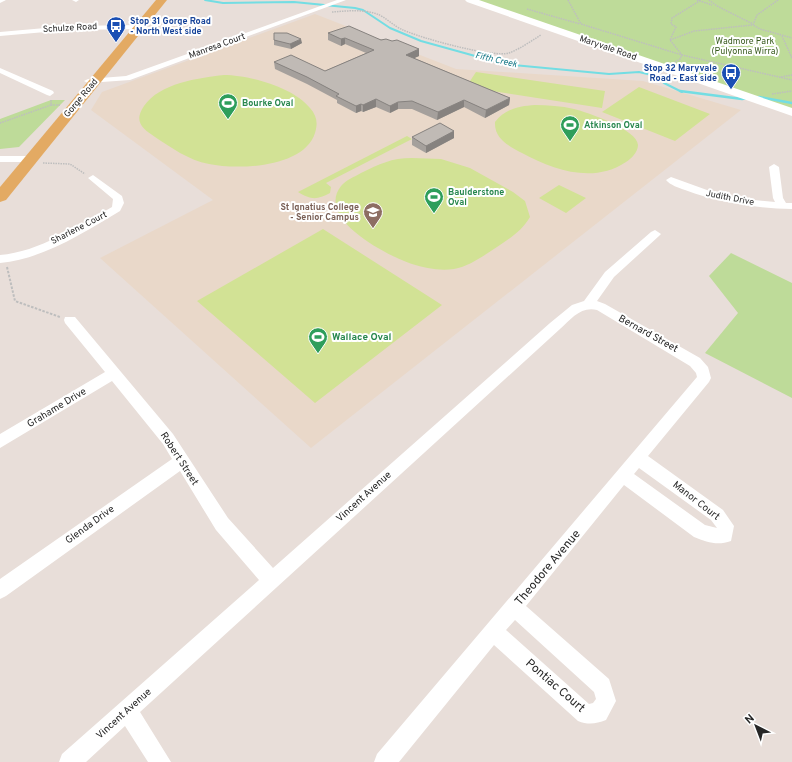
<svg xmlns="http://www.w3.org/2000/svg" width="792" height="762" viewBox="0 0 792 762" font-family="Overpass,sans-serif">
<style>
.education{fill:#e9d8c9}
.green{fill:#bedb99}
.pitch{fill:#d2e295}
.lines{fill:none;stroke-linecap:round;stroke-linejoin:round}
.stream-far1{stroke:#73dde3;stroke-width:2}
.stream{stroke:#73dde3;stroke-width:2.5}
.path-far1{stroke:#bebebe;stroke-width:1.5;stroke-dasharray:1.5 1;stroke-linecap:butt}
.path{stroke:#bebebe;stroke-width:2;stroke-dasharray:2.5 1.5;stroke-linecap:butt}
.minor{fill:#fff;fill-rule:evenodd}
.secondary{fill:#fff;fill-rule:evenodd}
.primary{fill:#e3aa63;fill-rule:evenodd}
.wall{fill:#a5a09c}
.shaded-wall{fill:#86827f}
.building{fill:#c0bab5;stroke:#86827f}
.labels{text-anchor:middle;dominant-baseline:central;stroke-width:4;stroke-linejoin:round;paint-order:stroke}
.far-transit-label{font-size:9px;font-weight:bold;fill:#164399;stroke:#fff;text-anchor:start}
.far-street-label{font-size:9px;fill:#262626;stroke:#fff}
.far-park-label{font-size:9px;fill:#385b1e;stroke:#fff}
.far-water-label{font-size:9px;font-style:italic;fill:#187a89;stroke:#fff}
.far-leisure-label{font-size:9px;font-weight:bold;fill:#27864d;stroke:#fff;text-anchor:start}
.far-education-label{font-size:9px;font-weight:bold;fill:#785e54;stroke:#fff;text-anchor:end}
.street-label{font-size:10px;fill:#262626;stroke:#fff}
.leisure-label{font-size:10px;font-weight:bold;fill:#27864d;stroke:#fff;text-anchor:start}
.near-street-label{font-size:12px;fill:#262626;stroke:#fff}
</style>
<rect width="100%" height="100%" fill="#e8ded9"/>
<path class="education" d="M315,14L456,69L643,81L741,110L311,448L100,258L213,200L91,110L102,92Z"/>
<path class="green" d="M470,0H792V112Z
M51,100H65L19,147L0,149V119Z
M731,253L792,283V398L705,353L738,313L709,276Z"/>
<path class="pitch" d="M476,72L605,91L602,108L466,87Z
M224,75C249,75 293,87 310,108C317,116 318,123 315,133C304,168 238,170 209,164C188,160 172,148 155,137C143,129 133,122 144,106C160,83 198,78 224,75Z
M639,87L710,114L675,141L602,112Z
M535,105C548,105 561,106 574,109C587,112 638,130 638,145C638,152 631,159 626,162C593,184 554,170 522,153C509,146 494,139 495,122C505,109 519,106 535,105Z
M407,136L412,139L326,183L331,187L330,193C317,200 311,200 298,192Z
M412,158L441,159L470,168L513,192L525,201L530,217C522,231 510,238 497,247C483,256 470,266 454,269C439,271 425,268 412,264C388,256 315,219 341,186C346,180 354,177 361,173C380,164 391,158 412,158Z
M559,185L586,198L566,213L539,198Z
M323,229L442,305L315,403L197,301Z"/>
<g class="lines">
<path class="stream-far1" d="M205,0L223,3L294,2L355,8L363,10L390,28L421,41L504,64L609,74L639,72L656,76L664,83L682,92"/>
<path class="stream" d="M680,91L742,99L748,98
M759,97L792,103"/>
<path class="path-far1" d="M568,0L581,24L682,55L792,80
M697,0L712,5
M709,0L717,6L753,24
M778,0L757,15L753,25L760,29L792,38
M527,9L580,24
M332,12C347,11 363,9 377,14C384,16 395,27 403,30C421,38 492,58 509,53C520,49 531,41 541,35
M782,36L792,58
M670,40L694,31L753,25
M675,62L680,59L682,55L670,40L676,27L671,24L672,18L701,0
M781,77L792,75
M772,94L792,91
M51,105H61
M0,123L51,105V100
M43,163L70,164L85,174"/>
<path class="path" d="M7,267L15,301L60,317"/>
<path class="minor" d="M0,0H6L0,3Z
M72,0H79L76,2Z
M337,0H346L130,80L88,83L84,81L88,79L126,76Z
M140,25L144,27L143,29L68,30L0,36V32L68,26Z
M0,68L53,91L54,93L50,96L47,95L0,73Z
M0,156H31L36,159L31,162H0Z
M774,164L779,167L783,198L786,203H792V209C755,208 720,203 685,190C679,188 670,185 666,180L671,177L718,194L745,199L775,202L773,198L769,167Z
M93,175L122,196L124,203L120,211C83,233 43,259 0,263V255C39,252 78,226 112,207L113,199L88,178Z
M655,230L661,234L659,236L614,277L597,301L605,304L700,358L708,367L711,378L709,382L648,456L723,510L734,526L731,541C717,546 707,542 694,537L624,485L526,606L609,679L616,701L606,720C596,724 588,725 578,721L494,645L399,762H374L377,754L697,377L696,373L690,366L597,310C581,306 571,319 560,329L140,712L171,762H148L125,726L86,762H59L62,754L259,580L216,530L180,471L6,596L0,599V579L172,459L163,444L112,381L0,448V434L105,372L65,323L64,320L65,317H75L173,434L228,518L273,568L550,323L572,305L584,301L605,272L651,232ZM639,468L711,520L717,528L705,525L634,474ZM515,620L594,692L596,699L593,703L589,704L506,630Z"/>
<path class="secondary" d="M465,0H479L792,108V116L467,2Z"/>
<path class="primary" d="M156,0H167L6,200L0,202V187Z"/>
</g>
<path class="wall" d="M328,33L392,41L419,49V56L414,58L510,98L509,105L485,118L464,107L437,120L412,109H398L390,113L376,107L363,112L361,111L356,113L337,103V100L307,84L275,69L274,62L325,71L366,53L345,44L341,46L328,40Z
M274,40L302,43L291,49L274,45Z
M454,131V138L426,153L412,145V137Z"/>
<path class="shaded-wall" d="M345,38V44L341,46V39Z
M301,39L302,43L291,49L290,44Z
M419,49V56L406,62V55Z
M510,98L509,105L485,118L486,110Z
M376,99V107L363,112V105Z
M464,100V107L437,120L438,112Z
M398,102V109L390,113V106Z
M361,104V111L356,113V106Z
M454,131V138L426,153V146Z"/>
<path class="building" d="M349,26L381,40L386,39L392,41L397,40L419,49L406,55L510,98L486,110L464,100L438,112L412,101L398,102L390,106L376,99L363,105L361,104L356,106L336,96L339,94L307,77L274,62L291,55L325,71L374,50L345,38L341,39L328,33Z
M274,33H287L301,39L290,44L274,40Z
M440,123L454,131L426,146L412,137Z"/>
<defs>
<g id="bus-pin" transform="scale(1)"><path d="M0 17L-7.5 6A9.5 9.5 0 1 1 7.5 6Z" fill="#1a4fb4" stroke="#fff"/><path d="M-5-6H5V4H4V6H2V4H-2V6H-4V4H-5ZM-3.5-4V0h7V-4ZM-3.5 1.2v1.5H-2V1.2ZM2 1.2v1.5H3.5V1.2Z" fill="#fff"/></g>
<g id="stadium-pin" transform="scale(1)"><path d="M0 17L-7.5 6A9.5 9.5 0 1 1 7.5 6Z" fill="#2e9e5b" stroke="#fff"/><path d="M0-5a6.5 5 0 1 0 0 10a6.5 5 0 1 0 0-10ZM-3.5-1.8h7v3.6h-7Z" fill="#fff"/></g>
<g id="school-pin" transform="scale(1)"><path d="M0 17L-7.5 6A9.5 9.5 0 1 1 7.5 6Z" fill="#8d6e63" stroke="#fff"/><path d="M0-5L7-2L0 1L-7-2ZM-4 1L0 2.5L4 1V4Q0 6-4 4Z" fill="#fff"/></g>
</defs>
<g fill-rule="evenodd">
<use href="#bus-pin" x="116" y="26"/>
<use href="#bus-pin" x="731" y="73"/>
<use href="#stadium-pin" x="228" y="103"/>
<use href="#stadium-pin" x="570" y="125"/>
<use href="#stadium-pin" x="434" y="197"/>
<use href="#school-pin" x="373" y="212"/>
<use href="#stadium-pin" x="318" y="337"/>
</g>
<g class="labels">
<g class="far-transit-label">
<text x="130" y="21">Stop 31 Gorge Road<tspan x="130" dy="10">- North West side</tspan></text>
<text x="717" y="68" text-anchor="end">Stop 32 Maryvale<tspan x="717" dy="10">Road - East side</tspan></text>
</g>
<g class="far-street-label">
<text transform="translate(70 28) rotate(-3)">Schulze Road</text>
<text transform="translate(217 46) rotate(-20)">Manresa Court</text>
<text transform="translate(608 48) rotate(19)">Maryvale Road</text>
<text transform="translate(81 98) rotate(-50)">Gorge Road</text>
<text transform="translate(730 198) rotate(11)">Judith Drive</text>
<text transform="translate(79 228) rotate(-27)">Sharlene Court</text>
</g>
<g class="far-park-label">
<text x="745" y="41">Wadmore Park<tspan x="745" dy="10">(Pulyonna Wirra)</tspan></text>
</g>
<g class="far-water-label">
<text transform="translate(496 60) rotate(13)">Fifth Creek</text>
</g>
<g class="far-leisure-label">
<text x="242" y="103">Bourke Oval</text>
<text x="584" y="125">Atkinson Oval</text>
<text x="448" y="192">Baulderstone<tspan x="448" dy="10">Oval</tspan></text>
</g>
<g class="far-education-label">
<text x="359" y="207">St Ignatius College<tspan x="359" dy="10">- Senior Campus</tspan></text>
</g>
<g class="street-label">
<text transform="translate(648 334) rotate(29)">Bernard Street</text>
<text transform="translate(57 408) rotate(-31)">Grahame Drive</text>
<text transform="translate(179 459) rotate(57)">Robert Street</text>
<text transform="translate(364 497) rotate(-42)">Vincent Avenue</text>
<text transform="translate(696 501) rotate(38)">Manor Court</text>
<text transform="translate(90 525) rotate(-36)">Glenda Drive</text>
<text transform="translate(124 714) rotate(-42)">Vincent Avenue</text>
</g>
<g class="leisure-label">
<text x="332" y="337">Wallace Oval</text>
</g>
<g class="near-street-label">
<text transform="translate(548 568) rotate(-50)">Theodore Avenue</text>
<text transform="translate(555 686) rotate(41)">Pontiac Court</text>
</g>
</g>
<g transform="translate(756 726) rotate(318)" stroke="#ffffff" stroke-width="3" paint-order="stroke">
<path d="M0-3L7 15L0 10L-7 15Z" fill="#262626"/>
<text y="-6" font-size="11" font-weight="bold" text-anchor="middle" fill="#262626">N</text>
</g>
</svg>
